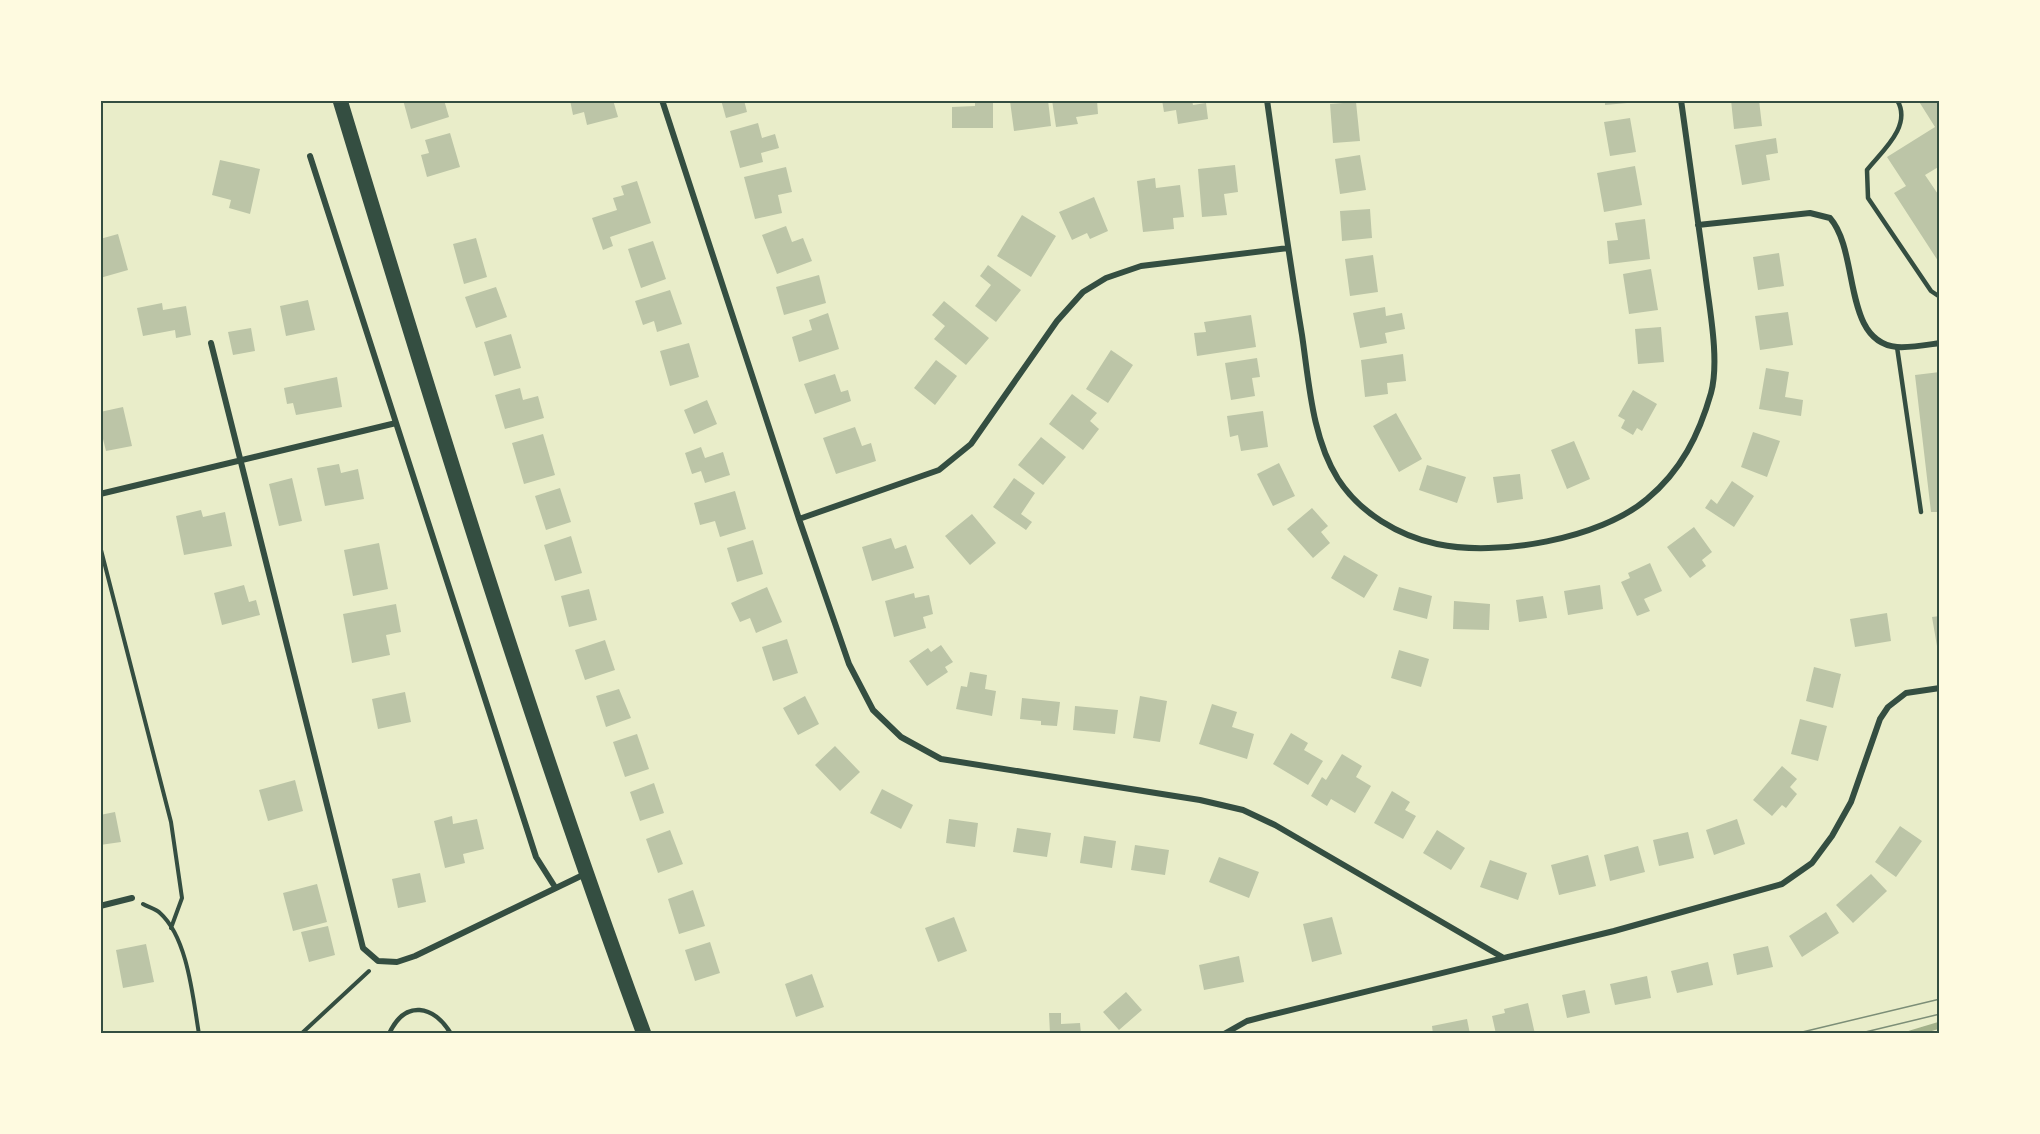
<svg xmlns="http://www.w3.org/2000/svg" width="2040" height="1134" viewBox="0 0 2040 1134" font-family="Bitter,serif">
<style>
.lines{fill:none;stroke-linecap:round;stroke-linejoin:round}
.stream{stroke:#a3b18a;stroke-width:7}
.building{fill:#bcc5a7}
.path{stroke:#344e41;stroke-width:4}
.service{stroke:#344e41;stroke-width:4.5}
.minor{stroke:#344e41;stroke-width:6}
.primary{stroke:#344e41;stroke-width:15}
.tram{stroke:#7c8e77;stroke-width:1.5}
.neatline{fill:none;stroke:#344e41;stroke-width:2}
</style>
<rect width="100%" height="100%" fill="#e9edc9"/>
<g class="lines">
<path class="stream" d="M1910,1034L1940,1025"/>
</g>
<path class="building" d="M403,100H444L449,117L411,129Z
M570,100H613L618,117L587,125L584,112L573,115Z
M721,100H744L747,112L726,118Z
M975,100H993V128H952V107L975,106Z
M1048,100L1051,126L1014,131L1010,101Z
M1052,100H1097L1098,114L1076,117L1078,124L1056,127Z
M1162,100H1192L1193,105L1206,103L1208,119L1178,124L1176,110L1164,112Z
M1605,100H1627V103L1605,105Z
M1731,100H1759L1762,126L1734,129Z
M1918,100H1940V166L1925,175L1940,197V264L1894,193L1906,186L1887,157L1935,127Z
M1356,102L1360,141L1333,143L1330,104Z
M1630,118L1636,152L1610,156L1604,122Z
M758,123L762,138L775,134L779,148L761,153L763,162L740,168L730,131Z
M450,133L460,167L427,177L421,155L429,153L425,140Z
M1776,138L1778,153L1766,155L1770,180L1742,185L1735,145Z
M1360,155L1366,190L1340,194L1335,159Z
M220,160L260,169L250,214L229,208L231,200L212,195Z
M1235,165L1238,192L1224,194L1227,215L1202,217L1198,169Z
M1635,166L1642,205L1604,212L1597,173Z
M786,167L792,192L778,195L782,213L755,219L744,177Z
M1155,178L1156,188L1180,185L1184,217L1173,218L1174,229L1143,232L1137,181Z
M637,181L651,223L610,237L613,246L603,250L592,218L617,210L613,198L624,195L621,186Z
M1094,197L1108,231L1090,239L1087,233L1072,240L1059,212Z
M1370,209L1372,238L1342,241L1340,211Z
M1022,215L1056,236L1031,277L997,256Z
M1645,219L1650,259L1609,264L1607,241L1618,240L1615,223Z
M786,226L792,242L803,238L812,261L777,274L762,235Z
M118,234L128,270L100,278V239Z
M476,238L487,277L464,284L453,244Z
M653,241L666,279L641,288L628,249Z
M1779,253L1784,286L1758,290L1753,257Z
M1373,255L1378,292L1350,296L1345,259Z
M988,265L1021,290L996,322L975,306L991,285L980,276Z
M1651,269L1658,310L1629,314L1623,274Z
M819,275L826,303L784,315L776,287Z
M496,287L507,317L476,328L465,297Z
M670,290L682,324L657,332L654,321L643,325L635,301Z
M308,300L315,330L286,336L280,306Z
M944,301L989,338L966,365L934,339L945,326L932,315Z
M162,303L163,310L186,306L191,335L176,338L175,330L143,336L137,308Z
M1385,307L1386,316L1402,313L1405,329L1385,333L1387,343L1360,348L1353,313Z
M1788,312L1793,345L1760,350L1755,316Z
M828,313L839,349L799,362L792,337L812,330L809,320Z
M1251,315L1256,347L1197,356L1194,333L1206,332L1204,322Z
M1661,327L1664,362L1638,364L1635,329Z
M251,328L255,351L233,355L228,332Z
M511,334L521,368L494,376L484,342Z
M689,343L699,377L670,386L660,351Z
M1111,350L1133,365L1108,403L1086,389Z
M1403,354L1406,381L1387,383L1388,394L1365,397L1361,360Z
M1257,358L1260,377L1252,378L1255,396L1231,400L1225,363Z
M936,360L957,376L935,405L914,388Z
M1766,368L1789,372L1785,397L1803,400L1801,416L1759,409Z
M1940,372V512H1931L1915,375Z
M835,374L841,392L848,390L851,401L815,414L804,384Z
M337,377L342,407L296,415L293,403L287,404L284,388Z
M520,388L523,400L538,396L544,418L505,429L495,395Z
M1633,390L1657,404L1642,431L1637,428L1633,435L1621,428L1625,420L1618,416Z
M1072,394L1097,413L1090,421L1099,429L1083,450L1049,424Z
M707,400L717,424L694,434L684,410Z
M123,407L132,446L106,451L100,427V412Z
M1263,411L1268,447L1241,451L1238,435L1230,437L1227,416Z
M1396,413L1422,459L1399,472L1373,426Z
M855,427L862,446L871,443L876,461L836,474L823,438Z
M1753,432L1780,441L1767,477L1741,467Z
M543,434L555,475L524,484L512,443Z
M1041,437L1066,457L1043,485L1018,465Z
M1574,441L1590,479L1567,489L1551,450Z
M701,447L705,458L723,452L730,475L705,483L701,471L692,474L685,453Z
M1279,463L1295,496L1273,506L1257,474Z
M339,464L341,473L358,469L364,499L325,506L317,468Z
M1427,465L1466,477L1457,503L1419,490Z
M1520,474L1523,499L1497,503L1493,477Z
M292,478L302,521L279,526L269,484Z
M1014,478L1035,493L1021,514L1032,522L1026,530L993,507Z
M1732,481L1754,496L1734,527L1705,508L1711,499L1717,504Z
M560,488L571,522L546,530L535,496Z
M735,491L746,529L720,537L715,521L700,525L694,503Z
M1312,508L1328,526L1321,532L1330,543L1313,558L1287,529Z
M201,510L203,517L225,512L232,546L184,555L176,516Z
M972,514L996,543L970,565L945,536Z
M1694,527L1712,552L1702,560L1706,566L1690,578L1667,547Z
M571,536L582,573L555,581L544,545Z
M891,538L895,549L906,545L914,568L872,581L862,547Z
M753,540L763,574L737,582L727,548Z
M379,543L388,589L353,596L344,550Z
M1344,555L1378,575L1364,598L1331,578Z
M1650,563L1662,591L1644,599L1650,611L1637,616L1621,582L1630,578L1628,573Z
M244,585L249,602L256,600L260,615L222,625L214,593Z
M1600,585L1603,609L1568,615L1564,591Z
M767,587L782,622L756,633L750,618L740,622L731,603Z
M1399,587L1432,596L1427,619L1393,610Z
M589,589L597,620L569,627L561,596Z
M914,593L915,598L929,595L933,614L923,617L926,628L894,637L885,601Z
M1543,596L1547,618L1519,622L1516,600Z
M1454,601L1490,604L1489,630L1453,629Z
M396,604L401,632L386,635L390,655L352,663L343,614Z
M1887,613L1891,641L1855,647L1850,619Z
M1940,616V646H1937L1932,617Z
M787,639L798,673L773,681L762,647Z
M605,640L615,670L585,680L575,650Z
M941,645L953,662L945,667L948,672L927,686L909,661L928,648L931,652Z
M1399,650L1429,659L1421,687L1391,678Z
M1814,667L1841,674L1833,708L1806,701Z
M970,672L987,675L985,689L996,691L992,716L956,709L961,686L967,687Z
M619,689L631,718L606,727L596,696Z
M405,692L411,722L378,729L372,699Z
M805,696L819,724L798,735L783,708Z
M1140,696L1167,701L1160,742L1133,738Z
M1022,698L1060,702L1057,726L1041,725V721L1020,719Z
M1212,704L1237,712L1232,727L1254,734L1247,759L1199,744Z
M1075,706L1118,710L1115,734L1073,730Z
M1800,719L1827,726L1818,761L1791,754Z
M1291,733L1308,743L1304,750L1323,761L1308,785L1273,764Z
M637,734L649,769L625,777L613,742Z
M835,746L860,772L840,791L815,765Z
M1342,754L1362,766L1356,777L1371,786L1355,813L1331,799L1327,806L1311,796L1322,777L1326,780Z
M1782,766L1797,779L1790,787L1797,794L1786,808L1782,805L1772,816L1753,800Z
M295,780L303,811L268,821L259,790Z
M654,783L664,813L640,821L630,792Z
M882,789L913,805L901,829L870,813Z
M1392,791L1410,802L1405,810L1416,816L1403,839L1374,823Z
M115,812L121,842L100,845V815Z
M452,816L453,824L477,819L484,849L463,854L465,863L445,868L434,821Z
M949,819L978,823L975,847L946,843Z
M1737,819L1745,844L1714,855L1706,830Z
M1900,826L1922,841L1896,877L1875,862Z
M1017,828L1051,833L1047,857L1013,852Z
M670,830L683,864L658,873L646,839Z
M1437,830L1465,848L1451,870L1423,853Z
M1688,832L1694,858L1659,866L1653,840Z
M1084,836L1116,841L1112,868L1080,863Z
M1135,845L1169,850L1165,875L1131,870Z
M1638,846L1645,872L1610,881L1604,855Z
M1588,855L1596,886L1559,895L1551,865Z
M1219,857L1259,872L1249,898L1209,882Z
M1490,860L1527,873L1518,900L1480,887Z
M420,873L426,902L398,908L392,879Z
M1871,874L1887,891L1853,923L1836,905Z
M317,884L327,922L293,931L283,893Z
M693,890L705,926L679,934L668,899Z
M1826,912L1839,933L1802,957L1789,936Z
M954,917L967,951L938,962L925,928Z
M1332,917L1342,954L1312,962L1303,924Z
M328,926L335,955L309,962L301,932Z
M710,942L720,973L695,981L685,950Z
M146,944L154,982L123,988L116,950Z
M1768,946L1773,967L1737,975L1733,954Z
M1239,956L1244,982L1204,990L1199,965Z
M1708,962L1713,985L1677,993L1671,971Z
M812,974L824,1007L796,1017L785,984Z
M1647,976L1651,998L1615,1005L1610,984Z
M1585,990L1590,1013L1567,1018L1562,995Z
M1126,992L1142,1010L1119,1030L1103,1012Z
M1528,1003L1535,1034H1496L1492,1016L1505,1013L1504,1009Z
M1049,1013H1061V1024L1080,1023L1081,1034H1050Z
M1467,1019L1470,1034H1433L1432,1026Z"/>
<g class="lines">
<path class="path" d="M100,546L171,822L182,898L171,928
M143,904C148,907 156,909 160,913C188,938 193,999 199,1034
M301,1034L369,971"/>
<path class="service" d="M1897,100C1913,126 1881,152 1867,170L1868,198L1931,291L1940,297
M1897,347L1921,512
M389,1034C405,999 434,1005 451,1034"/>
<path class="minor" d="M662,100L799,519L849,664L873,710L901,737L941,759L1200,800L1243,810L1275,825L1502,957
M1267,100C1278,179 1289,257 1302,335C1309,382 1312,438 1338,479C1360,513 1399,536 1437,544C1497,557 1600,539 1647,499C1681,471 1699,435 1711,393C1720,360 1709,306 1705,272C1697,215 1689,158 1681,100
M310,156L536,857L555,887
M1698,225L1810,213L1830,218C1860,252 1842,342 1897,347C1911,348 1926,345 1940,343
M211,343L363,948L378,961L397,962L415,956L585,874
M100,494L396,423
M799,519L939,470L971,444L1057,321L1083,292L1106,278L1141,266L1288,248
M100,906L132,898
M1224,1034L1247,1021L1270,1015L1614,931L1782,884L1812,863L1832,836L1851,802L1880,719L1888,707L1906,693L1940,688"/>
<path class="primary" d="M340,100C435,414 531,727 644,1034"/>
<path class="tram" d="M1794,1034L1940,999
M1857,1034L1940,1014"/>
</g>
<rect width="2040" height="1134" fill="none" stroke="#fefae0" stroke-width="204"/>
<rect x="102" y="102" width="1836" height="930" class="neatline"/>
</svg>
